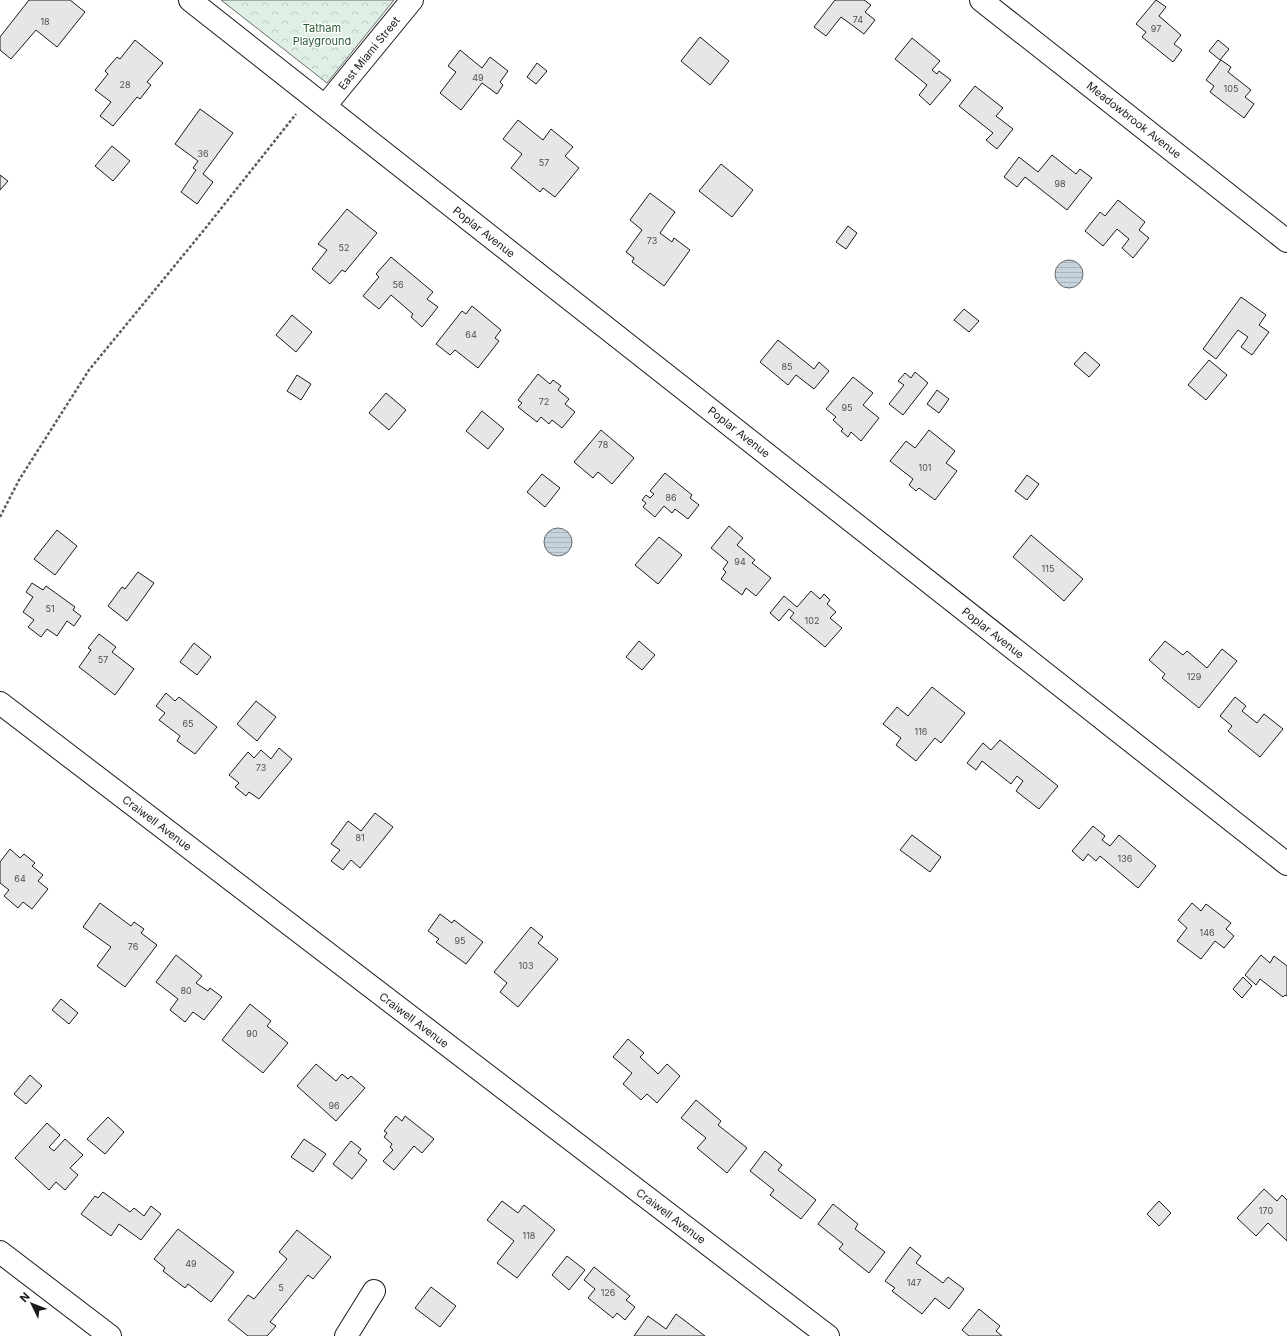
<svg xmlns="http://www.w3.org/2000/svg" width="1287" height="1336" viewBox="0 0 1287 1336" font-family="Inter,sans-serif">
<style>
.park{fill:url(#park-crowns);stroke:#6a6a6a}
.water{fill:url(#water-rules);stroke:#6a6a6a}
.building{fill:#e6e6e6;stroke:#1a1a1a}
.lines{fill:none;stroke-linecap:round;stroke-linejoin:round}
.minor-casing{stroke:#1a1a1a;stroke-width:24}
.path{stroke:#5f5f5f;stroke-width:2.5;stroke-dasharray:3 2;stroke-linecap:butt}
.minor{stroke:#fff;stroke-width:22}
.labels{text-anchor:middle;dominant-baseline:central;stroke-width:3;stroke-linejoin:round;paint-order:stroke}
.number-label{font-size:9px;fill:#4d4d4d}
.park-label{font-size:11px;fill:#2b5a34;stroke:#fff}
.street-label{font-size:11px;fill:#1a1a1a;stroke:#fff}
</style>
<defs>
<pattern id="park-crowns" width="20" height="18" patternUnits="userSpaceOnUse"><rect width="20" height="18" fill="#e0efe3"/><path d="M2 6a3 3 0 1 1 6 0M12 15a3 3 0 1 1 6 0" fill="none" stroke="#c0ccc2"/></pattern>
<pattern id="water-rules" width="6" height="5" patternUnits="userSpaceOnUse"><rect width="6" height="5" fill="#c6d2dc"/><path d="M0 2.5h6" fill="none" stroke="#aab4bc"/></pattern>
</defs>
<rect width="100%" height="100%" fill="#fff"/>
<path class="park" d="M221,0H394L327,83Z"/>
<path class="water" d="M1055 274a14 14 0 1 1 28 0a14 14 0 1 1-28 0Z
M544 542a14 14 0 1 1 28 0a14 14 0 1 1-28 0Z"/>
<path class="building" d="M29,0H70L85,12L57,47L36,30L11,59L0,50V37Z
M835,0H864L871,5L865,12L875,20L864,34L841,17L826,36L814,27Z
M1156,0L1166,7L1159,16L1181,35L1174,44L1182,50L1173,62L1142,37L1146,32L1136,24Z
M700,37L729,61L710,85L681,61Z
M912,38L940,61L932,70L937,74L939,71L951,80L930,105L919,95L927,85L895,59Z
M135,40L163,63L147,82L151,85L140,99L137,97L113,126L100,116L111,102L95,90L108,74L105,71L117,57L120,59Z
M1218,40L1229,49L1220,60L1209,51Z
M460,50L482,68L490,57L508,71L500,82L503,85L497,94L482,83L461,110L440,93L456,72L448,66Z
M1221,60L1231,67L1228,72L1251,90L1245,97L1254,104L1244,118L1210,92L1214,86L1206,80Z
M537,63L547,71L536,84L527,77Z
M975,86L1003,108L996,116L1013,129L997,149L986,140L993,133L959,106Z
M200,109L233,133L203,174L213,182L197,204L181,192L196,170L193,168L198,161L175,144Z
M518,120L543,140L551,129L573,147L565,156L579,168L555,197L543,188L540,192L511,168L522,154L503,139Z
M112,146L130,161L113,181L95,166Z
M1052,155L1076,174L1080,169L1092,178L1067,210L1025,177L1017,187L1004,177L1019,157L1038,172Z
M721,164L753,190L732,217L699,191Z
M0,175L8,181L0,190Z
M650,193L675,212L660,233L672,242L674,238L690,250L664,286L632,262L634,258L626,252L642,230L630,220Z
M1118,200L1145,222L1139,230L1149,238L1133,258L1122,248L1129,239L1117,229L1103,246L1085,231L1100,212L1105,216Z
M347,209L377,233L345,272L342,270L330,284L312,269L327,250L318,244Z
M848,226L857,233L846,249L836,242Z
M391,257L433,292L427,299L438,307L422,327L411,317L413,314L391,295L379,309L363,296L379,277L376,274Z
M1241,297L1266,315L1259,325L1269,332L1252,355L1241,347L1248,337L1238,330L1216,359L1203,349Z
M472,306L501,330L495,338L499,341L478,368L455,350L450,355L436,344L462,311L466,314Z
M964,309L979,321L969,332L954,320Z
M292,315L312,332L296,352L276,335Z
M778,340L814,369L819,362L829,371L814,389L796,375L788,385L760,362Z
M1085,352L1100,365L1089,377L1074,364Z
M1209,360L1227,375L1206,400L1188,385Z
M915,372L928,383L903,415L889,404L904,385L898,381L905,373L911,378Z
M538,374L550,384L553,380L561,386L558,390L569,399L565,404L575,412L562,428L552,420L549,424L541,417L537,422L518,407L522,403L518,400Z
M297,375L311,384L301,400L287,391Z
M853,377L873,393L863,405L879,418L861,441L851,432L848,437L841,431L843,429L833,420L836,417L826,409Z
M937,390L949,399L939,413L927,404Z
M386,393L406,410L389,430L369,413Z
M482,411L504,429L488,449L466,431Z
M601,430L634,458L612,484L598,472L593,478L574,462Z
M929,430L955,451L946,463L957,471L935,500L919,488L916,491L909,485L913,479L890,461L906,441L915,448Z
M665,473L692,495L690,498L699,505L688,519L675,509L672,513L664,506L655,517L643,507L646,503L642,500L646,495L650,498L654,494L650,491Z
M542,474L560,488L545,507L527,492Z
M1027,475L1039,484L1027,500L1015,491Z
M729,526L743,538L737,545L755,560L752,563L771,578L756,596L746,588L742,595L721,579L726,572L723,569L728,562L711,548Z
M57,530L77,546L55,575L34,559Z
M1031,535L1083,579L1064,601L1013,557Z
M659,537L682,555L658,584L635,565Z
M138,572L154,583L127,621L108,606L122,587L125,589Z
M32,583L43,590L46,586L75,607L73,610L81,616L74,626L67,621L57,636L47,629L41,637L28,627L34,620L23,612L33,597L26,592Z
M811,591L820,599L824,594L830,600L827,604L836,612L830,618L842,628L825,647L790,618L794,613L789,609L779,621L770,613L784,596L797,607Z
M99,634L116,647L112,652L134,669L115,695L79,667L91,650L88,648Z
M639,641L655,655L642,670L626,657Z
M1165,641L1183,655L1187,651L1207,668L1222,649L1237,661L1199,708L1162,678L1165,674L1149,660Z
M194,643L211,657L197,675L180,662Z
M932,687L965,713L941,743L935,738L916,761L896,745L901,738L883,724L897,707L908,716Z
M166,693L175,701L179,697L217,727L195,754L177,741L180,736L159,720L165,713L156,706Z
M1235,697L1246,706L1242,711L1257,723L1264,714L1283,729L1260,757L1228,731L1232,726L1220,716Z
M256,701L276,717L257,741L237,724Z
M1000,740L1058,786L1039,809L1016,791L1023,781L1017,776L1011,784L982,761L976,770L967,763L983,743L991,750Z
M279,748L292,759L259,799L249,792L246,796L235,787L239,783L229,775L248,752L254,758L261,750L271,759Z
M375,813L393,827L360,868L351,860L343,870L331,861L340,850L331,844L348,821L361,831Z
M1093,826L1105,836L1102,840L1110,846L1119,835L1156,866L1138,888L1100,856L1096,861L1088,854L1083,861L1072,851Z
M912,835L941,857L930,872L900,850Z
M10,849L20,858L24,854L35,863L32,866L43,875L38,881L48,889L32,909L23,902L18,908L4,896L9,890L0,883V862Z
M100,903L131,926L134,922L144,929L141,933L157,945L125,987L97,966L111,947L83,927Z
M1192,903L1201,911L1206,904L1231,923L1226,929L1234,936L1224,948L1215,941L1201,959L1177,941L1187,928L1178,920Z
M440,914L452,923L454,920L483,942L466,964L436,942L439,939L428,931Z
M531,927L543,937L538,943L558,959L518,1007L500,992L507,983L494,972Z
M176,955L202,976L196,983L208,991L210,988L222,997L204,1020L193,1012L185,1022L170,1010L178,999L156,982Z
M1261,955L1270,963L1274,956L1287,966V996L1285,995L1283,997L1260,979L1256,985L1245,975Z
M1243,977L1252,986L1242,998L1233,989Z
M61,999L78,1013L69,1024L52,1010Z
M250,1004L271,1021L267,1026L288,1043L263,1073L222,1040Z
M628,1039L644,1053L640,1057L658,1074L667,1064L680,1076L657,1103L647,1094L641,1100L623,1084L632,1073L613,1057Z
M316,1064L336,1081L342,1074L348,1079L351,1076L365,1088L336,1121L297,1086Z
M30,1075L42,1086L26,1104L14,1094Z
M696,1100L721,1121L718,1125L747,1148L727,1173L697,1148L706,1138L681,1118Z
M396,1116L402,1121L405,1116L434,1139L422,1153L414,1146L394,1170L383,1161L393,1150L390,1147L392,1144L384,1137L387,1133L384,1131Z
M108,1117L124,1132L105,1154L87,1139Z
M47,1123L60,1135L49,1147L54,1151L65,1139L83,1155L70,1168L78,1175L65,1190L56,1182L49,1190L15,1158Z
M304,1139L326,1154L313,1172L291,1157Z
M351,1141L361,1149L358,1153L367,1160L352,1179L333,1164Z
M765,1151L782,1165L778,1170L816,1200L801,1219L770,1195L774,1190L750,1171Z
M1264,1189L1277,1201L1282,1195L1287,1200V1241L1268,1223L1256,1236L1237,1218Z
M103,1192L130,1212L134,1208L144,1216L151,1206L161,1214L141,1240L119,1224L111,1236L81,1214L95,1196L98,1198Z
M502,1201L518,1213L524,1205L555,1230L517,1278L497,1263L514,1241L487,1220Z
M1159,1201L1171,1213L1159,1226L1147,1214Z
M833,1204L858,1224L855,1229L885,1252L869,1273L839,1249L843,1244L818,1224Z
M178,1229L234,1272L211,1302L188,1284L185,1288L163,1271L165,1268L154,1259Z
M297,1230L331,1257L313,1279L308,1275L270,1322L276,1326L267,1336H248L228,1320L248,1295L254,1299L287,1259L279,1252Z
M910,1247L921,1256L916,1263L943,1283L948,1277L964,1289L949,1309L935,1298L922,1314L892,1291L895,1288L885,1281Z
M567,1256L585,1270L569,1290L552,1275Z
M594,1267L630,1296L626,1300L635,1307L625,1320L617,1313L613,1318L588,1298L595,1289L584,1280Z
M431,1287L456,1306L440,1327L415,1308Z
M979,1309L1000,1326L996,1331L1002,1336H969L962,1330Z
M676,1314L705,1336H634L648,1316L666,1329Z"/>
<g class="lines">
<g class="minor-casing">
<path id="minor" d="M190,0L1287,864
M981,0L1287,241
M325,106L412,0
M0,703L828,1336
M0,1252L110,1336
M346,1336L374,1291"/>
</g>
<path class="path" d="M0,517L19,480L89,370L204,230L296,114"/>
<use href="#minor" class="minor"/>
</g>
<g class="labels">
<g class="number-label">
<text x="858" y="19">74</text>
<text x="45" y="21">18</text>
<text x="1156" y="28">97</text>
<text x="478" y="77">49</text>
<text x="125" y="84">28</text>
<text x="1231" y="88">105</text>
<text x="203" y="153">36</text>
<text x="544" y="162">57</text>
<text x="1060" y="183">98</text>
<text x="652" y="240">73</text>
<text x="344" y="247">52</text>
<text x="398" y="284">56</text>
<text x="471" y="334">64</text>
<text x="787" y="366">85</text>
<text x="544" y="401">72</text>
<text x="847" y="407">95</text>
<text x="603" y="444">78</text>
<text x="925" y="467">101</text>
<text x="671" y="497">86</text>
<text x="740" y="561">94</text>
<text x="1048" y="568">115</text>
<text x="50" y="608">51</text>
<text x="812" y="620">102</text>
<text x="103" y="659">57</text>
<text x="1194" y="676">129</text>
<text x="188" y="723">65</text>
<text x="921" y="731">116</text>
<text x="261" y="767">73</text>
<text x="360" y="837">81</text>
<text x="1125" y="858">136</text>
<text x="20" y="878">64</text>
<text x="1207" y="932">146</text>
<text x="460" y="940">95</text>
<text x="133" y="946">76</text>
<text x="526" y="965">103</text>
<text x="186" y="990">80</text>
<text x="252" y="1033">90</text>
<text x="334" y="1105">96</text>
<text x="1266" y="1210">170</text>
<text x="529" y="1235">118</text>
<text x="191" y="1263">49</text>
<text x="914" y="1282">147</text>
<text x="281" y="1287">5</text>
<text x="608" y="1292">126</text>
</g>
<g class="park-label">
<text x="322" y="28">Tatham<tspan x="322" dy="13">Playground</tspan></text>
</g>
<g class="street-label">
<text transform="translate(369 53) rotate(-51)">East Miami Street</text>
<text transform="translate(1134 120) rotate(38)">Meadowbrook Avenue</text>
<text transform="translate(484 232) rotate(38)">Poplar Avenue</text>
<text transform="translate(739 432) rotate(38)">Poplar Avenue</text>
<text transform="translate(993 633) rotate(38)">Poplar Avenue</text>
<text transform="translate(157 823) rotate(37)">Craiwell Avenue</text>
<text transform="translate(414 1020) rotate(37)">Craiwell Avenue</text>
<text transform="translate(671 1216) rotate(37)">Craiwell Avenue</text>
</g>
</g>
<g transform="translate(32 1304) rotate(313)" stroke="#ffffff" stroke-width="3" paint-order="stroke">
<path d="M0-3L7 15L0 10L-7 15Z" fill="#1a1a1a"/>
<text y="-6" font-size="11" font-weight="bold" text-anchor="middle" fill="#1a1a1a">N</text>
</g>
</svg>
